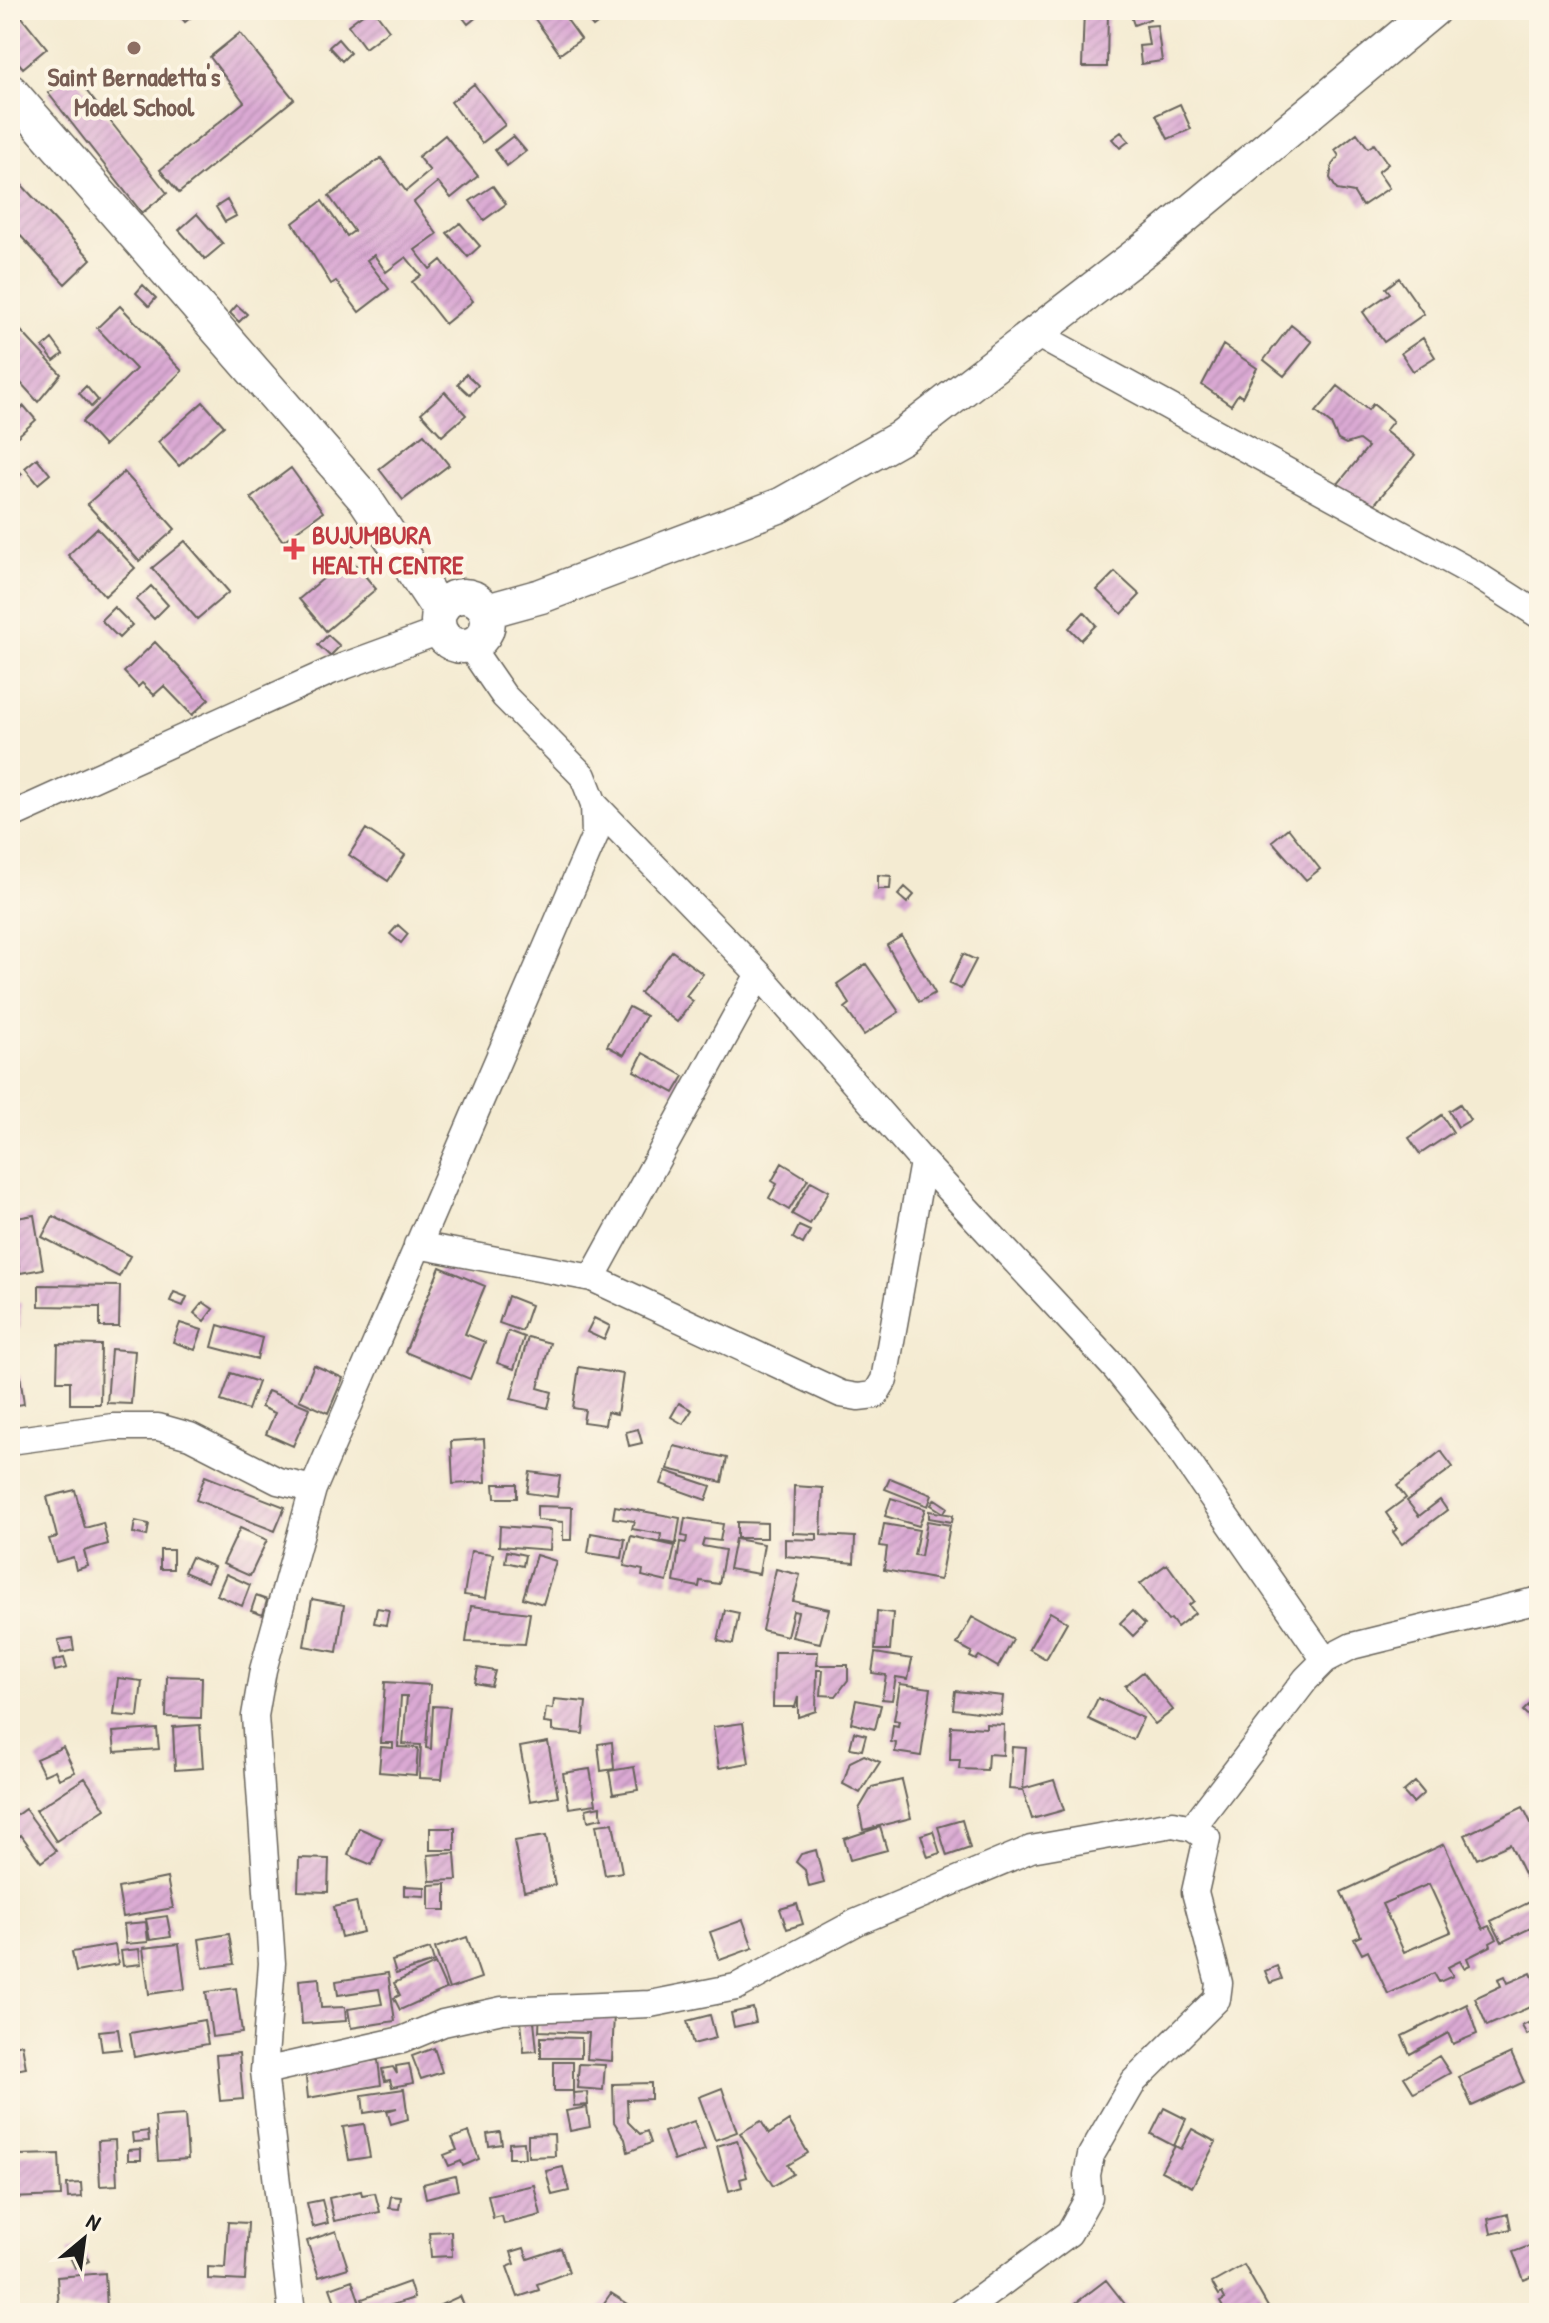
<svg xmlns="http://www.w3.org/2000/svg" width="1549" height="2323" viewBox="0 0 1549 2323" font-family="'Patrick Hand',sans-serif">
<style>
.building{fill:url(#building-hatch);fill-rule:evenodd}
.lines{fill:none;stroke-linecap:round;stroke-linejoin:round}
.minor-casing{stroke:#68645c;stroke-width:29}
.tertiary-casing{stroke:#68645c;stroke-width:37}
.minor{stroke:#fff;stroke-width:26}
.tertiary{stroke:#fff;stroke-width:34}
.education-dot{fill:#8d6e63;stroke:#fcf5e5;stroke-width:3}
.health-dot{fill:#e0444e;stroke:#fcf5e5;stroke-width:3}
.labels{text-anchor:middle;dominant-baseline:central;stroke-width:8;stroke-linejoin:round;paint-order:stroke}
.education-label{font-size:26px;font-weight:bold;fill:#785e54;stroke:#fcf5e5}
.health-label{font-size:26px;font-weight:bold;fill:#be3a42;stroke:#fcf5e5;text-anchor:start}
</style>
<defs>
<pattern id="building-hatch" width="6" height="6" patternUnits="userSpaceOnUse" patternTransform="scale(2)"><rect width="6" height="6" fill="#daa9d3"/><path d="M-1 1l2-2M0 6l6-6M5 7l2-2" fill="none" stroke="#ba91b5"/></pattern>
</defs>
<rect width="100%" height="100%" fill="#fcf5e5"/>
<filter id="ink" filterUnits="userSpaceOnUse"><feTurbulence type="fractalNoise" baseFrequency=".0125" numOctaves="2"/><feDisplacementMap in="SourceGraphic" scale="16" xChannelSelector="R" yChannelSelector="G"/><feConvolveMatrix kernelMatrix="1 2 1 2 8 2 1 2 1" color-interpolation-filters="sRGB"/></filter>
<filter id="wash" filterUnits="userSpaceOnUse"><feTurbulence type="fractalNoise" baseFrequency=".006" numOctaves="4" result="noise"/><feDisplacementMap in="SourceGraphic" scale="32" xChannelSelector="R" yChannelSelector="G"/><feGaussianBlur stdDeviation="1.8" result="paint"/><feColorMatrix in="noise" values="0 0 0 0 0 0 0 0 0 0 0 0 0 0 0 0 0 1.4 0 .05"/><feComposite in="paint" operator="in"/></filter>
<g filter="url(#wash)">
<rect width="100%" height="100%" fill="#f4ebd2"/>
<g id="blocks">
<path class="building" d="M10,10H28L21,16L47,48L23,68L10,53Z
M175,10H200L185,22Z
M368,10H374L389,30L365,48L348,25Z
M457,10H485L468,24Z
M548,10H560L581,39L560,54L535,19Z
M579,10H615L593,27Z
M1084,10H1108L1107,67H1082Z
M1129,10H1146L1150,19L1134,25Z
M1157,25L1162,61L1141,64L1139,46L1149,45L1146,26Z
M240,33L294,99L179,193L160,170L244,102L210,57Z
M338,39L350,53L342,61L329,47Z
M73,74L167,193L142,213L48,93Z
M474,84L505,125L482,143L451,102Z
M1180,104L1191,129L1168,139L1156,115Z
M1121,132L1129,141L1120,148L1112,139Z
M1357,133L1368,148L1374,144L1388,164L1378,172L1389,188L1362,206L1354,193L1337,190L1330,178L1332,165L1339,156L1335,150Z
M445,135L478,176L451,198L438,182L414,202L437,234L415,250L430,269L441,260L473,301L445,324L412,282L421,275L406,257L386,272L374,255L367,260L389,289L359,312L336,281L331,284L293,223L322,201L347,236L354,231L329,196L381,158L406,191L430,171L418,157Z
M513,136L526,151L507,166L495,150Z
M20,183L91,259L65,284L17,232L10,239V192Z
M493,186L506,204L484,220L470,201Z
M227,200L236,216L225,222L216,207Z
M197,214L223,244L205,259L179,230Z
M460,223L480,246L468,257L447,233Z
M1399,278L1424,314L1384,342L1363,312L1390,293L1386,288Z
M143,285L156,298L149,306L136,293Z
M237,305L247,314L239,322L230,313Z
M120,306L182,371L104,446L82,422L136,369L97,328Z
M10,319L61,374L38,402L10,371Z
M1291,325L1312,342L1284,376L1264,360Z
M1423,338L1435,357L1413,371L1401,353Z
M52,339L63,354L54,361L43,347Z
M1223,345L1257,368L1242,397L1238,394L1231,405L1202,385Z
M466,374L478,385L470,395L458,384Z
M86,386L98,400L91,407L79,393Z
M1338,386L1368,410L1373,404L1393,421L1385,431L1415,455L1369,511L1337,485L1368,447L1359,440L1346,444L1338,440L1331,424L1316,412Z
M445,392L466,415L442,436L421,413Z
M203,402L224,426L179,466L158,442Z
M24,406L36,420L10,443V418Z
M424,434L449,465L403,500L379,469Z
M37,458L50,474L38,484L25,468Z
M10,461L22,474L10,484Z
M291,468L323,512L283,541L251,498Z
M124,472L175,529L139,561L87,504Z
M354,524L365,537L354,545L344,532Z
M97,528L135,568L105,596L68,555Z
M185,541L229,592L197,619L152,568Z
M349,557L376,589L326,631L299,599Z
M1115,572L1140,595L1122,614L1097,590Z
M151,586L168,605L154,619L136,600Z
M114,607L132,625L119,638L101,620Z
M1084,612L1096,625L1081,640L1069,628Z
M328,635L340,646L330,656L318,645Z
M155,642L209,699L192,715L164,686L154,695L142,683L138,687L124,672Z
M1288,828L1320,869L1306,880L1272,841Z
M366,829L405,855L388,881L349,855Z
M878,875L891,876L890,889H878Z
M905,887L914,895L907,903L898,895Z
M398,925L408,934L401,943L390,934Z
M902,936L935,993L919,1002L887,945Z
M672,951L703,974L686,996L693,1001L677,1022L640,993Z
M963,954L976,960L961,989L949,984Z
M866,964L899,1012L864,1035L845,1008L850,1004L837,984Z
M629,1007L646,1016L624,1055L607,1046Z
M643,1053L684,1076L674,1093L634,1071Z
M1460,1104L1470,1120L1458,1127L1449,1111Z
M1442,1115L1453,1132L1420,1154L1409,1138Z
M782,1163L808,1179L789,1210L769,1198L777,1184L772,1181Z
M811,1181L829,1191L810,1224L792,1214Z
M34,1215L43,1269L20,1273L11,1219Z
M53,1216L130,1256L119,1277L42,1237Z
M799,1226L810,1231L803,1244L793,1238Z
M440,1267L485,1286L465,1334L485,1342L470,1379L405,1352Z
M39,1285L120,1286L119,1327H100V1307L39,1306Z
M174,1292L187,1297L183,1306L170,1301Z
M508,1296L531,1305L522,1331L499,1323Z
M10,1302L21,1303L20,1329L10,1328Z
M203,1302L213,1309L204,1321L194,1313Z
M594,1318L610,1326L604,1340L587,1332Z
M180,1323L202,1330L195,1350L173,1342Z
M218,1325L262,1338L257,1359L212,1347Z
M508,1331L524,1337L514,1369L497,1363Z
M528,1337L550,1343L538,1388L552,1392L548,1408L511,1399Z
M58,1344L101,1345L100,1404H70V1381H57Z
M111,1349L135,1351L131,1404L107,1403Z
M314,1365L343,1378L328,1413L299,1400Z
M579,1367L623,1374L617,1414L607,1412L605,1425L583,1422L585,1410L573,1408Z
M231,1373L258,1382L248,1410L221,1401Z
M20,1375L24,1404L10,1406V1376Z
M268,1391L310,1408L293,1446L266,1434L275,1413L261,1407Z
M679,1403L692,1410L683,1424L671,1417Z
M638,1429L642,1443L629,1446L626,1432Z
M484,1439L486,1482L453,1484L451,1441Z
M674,1446L727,1458L722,1482L668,1469Z
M1441,1451L1453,1467L1407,1501L1419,1516L1440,1500L1447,1510L1402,1544L1393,1532L1397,1529L1386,1513L1406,1498L1397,1486Z
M666,1471L711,1486L706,1500L661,1484Z
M530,1472L560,1476L557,1497L527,1493Z
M205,1476L285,1507L275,1531L196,1500Z
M890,1478L932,1495L928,1506L885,1489Z
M494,1484H517V1498H495Z
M794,1486L823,1488L821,1535L855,1537L854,1563L785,1556V1539L817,1540V1534L793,1533Z
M75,1490L85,1528L103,1523L108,1544L84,1551L88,1566L76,1570L73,1557L56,1562L49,1539L57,1537L47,1497Z
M891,1498L925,1509L919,1526L885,1516Z
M935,1499L947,1507L944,1513L931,1505Z
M537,1506L572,1507L571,1540H563V1522L537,1520Z
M615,1506L680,1518L676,1544L660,1541L661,1534L632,1529L634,1521L613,1518Z
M929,1511L953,1515L952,1522L929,1518Z
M685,1518L723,1524L720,1541L704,1539L702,1546L725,1550L719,1584L700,1581L699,1587L674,1582L680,1542L686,1543L687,1537L682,1536Z
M135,1521L149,1524L147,1536L133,1533Z
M927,1521L950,1525L940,1580L884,1570L887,1547L880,1546L884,1524L919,1530L914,1555L921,1556Z
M737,1522L767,1523V1538H737Z
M500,1526L551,1530L550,1550L499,1546Z
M240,1528L267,1540L250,1576L223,1564Z
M591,1533L625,1539L622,1558L588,1553Z
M631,1536L675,1546L667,1582L642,1576L643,1570L624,1566Z
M735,1539L764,1544L759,1574L729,1569Z
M160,1550H173V1569H160Z
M471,1551L493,1554L486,1598L464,1595Z
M507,1551L525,1555L523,1566L505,1562Z
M536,1555L556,1561L543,1604L523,1598Z
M191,1557L214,1567L207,1582L184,1572Z
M1167,1564L1194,1601L1189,1605L1195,1613L1177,1627L1171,1619L1168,1621L1140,1584Z
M776,1569L800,1575L793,1601L829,1609L820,1643L792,1637L798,1612L793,1611L787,1636L762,1630Z
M226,1574L250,1585L242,1606L217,1595Z
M256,1596L267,1600L263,1615L251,1611Z
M312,1599L344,1605L337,1652L304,1646Z
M471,1606L530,1613L525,1644L466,1642Z
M377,1608L389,1610L386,1625L374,1623Z
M725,1610L739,1613L733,1644L718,1641Z
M877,1611L893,1613L890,1650H875Z
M1132,1611L1145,1624L1133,1636L1120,1623Z
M1050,1612L1067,1622L1046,1659L1029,1649Z
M972,1617L1013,1640L998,1667L979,1656L976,1660L970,1657L972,1652L957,1644Z
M72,1638L74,1650L61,1653L58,1640Z
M774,1652H818L817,1665H848V1680L836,1696L821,1695L823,1670H817L816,1711L798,1717V1697L795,1707H773Z
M875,1653L912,1659L908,1679L896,1677L892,1700L882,1699L886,1675L872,1673Z
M64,1658L67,1668L55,1671L53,1661Z
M478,1668L495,1671L491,1686L475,1683Z
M1143,1672L1173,1710L1155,1724L1125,1686Z
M167,1676L202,1677L201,1718L166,1717Z
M118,1678L142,1681L138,1717L114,1715Z
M385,1682L430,1685L426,1748L431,1749L433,1706L450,1707L442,1779L419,1778L421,1745L403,1744L407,1696H401L398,1747L418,1748L416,1775L379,1772L381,1747L393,1748V1743H381Z
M900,1684L931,1688L921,1756L895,1752L896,1743L891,1742L893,1725L898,1726L899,1721L894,1720Z
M955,1691L1003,1696L1001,1715L953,1709Z
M1539,1695V1726L1523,1711Z
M1098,1698L1143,1718L1133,1740L1088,1719Z
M554,1699L586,1702L583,1734L552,1731V1724L544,1723L546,1708L553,1709Z
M856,1700L881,1705L875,1729L851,1723Z
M743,1723L749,1763L719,1768L713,1727Z
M986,1724L1004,1725L1003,1755L988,1754L987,1770L959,1769L960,1760H950L951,1726L986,1728Z
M200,1725L203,1768L175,1770L173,1727Z
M157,1729L159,1749L115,1752L113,1732Z
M854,1732L866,1735L862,1750L850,1748Z
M548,1742L558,1796L530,1801L520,1747Z
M612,1742L614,1769L601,1771L598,1744Z
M63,1747L75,1772L59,1779L55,1770L44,1775L36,1759Z
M1012,1747L1026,1748L1023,1789L1054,1780L1064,1810L1032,1819L1023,1790L1009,1789Z
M864,1755L880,1762L860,1793L843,1784L850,1762Z
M634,1767L638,1790L613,1794L609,1771Z
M590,1769L596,1804L569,1808L563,1773Z
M85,1778L105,1809L56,1841L36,1810Z
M902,1780L911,1818L863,1830L859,1809L872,1787Z
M1415,1782L1424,1793L1413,1803L1403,1792Z
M600,1806L602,1818L588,1821L586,1809Z
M1523,1807L1539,1839V1924L1502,1942L1491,1921L1536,1899L1510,1844L1477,1859L1465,1835Z
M25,1809L56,1851L41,1862L21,1835L10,1843V1820Z
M962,1820L970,1848L947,1856L938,1827Z
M613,1823L622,1872L605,1875L596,1825Z
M880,1827L887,1850L850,1860L844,1839Z
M359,1828L382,1838L372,1865L348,1855Z
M430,1828H455V1850H430Z
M933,1831L940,1853L928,1857L921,1835Z
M546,1836L555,1885L524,1891L514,1841Z
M1444,1844L1483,1929L1490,1926L1497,1939L1490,1943L1491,1946L1467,1958L1470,1965L1464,1968L1460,1961L1448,1967L1453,1976L1439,1982L1434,1973L1388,1994L1368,1951L1362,1954L1354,1939L1361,1936L1341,1892ZM1429,1884L1451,1932L1404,1952L1382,1904Z
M816,1850L824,1883L809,1887L805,1870L796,1862L801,1854Z
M455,1853L457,1880L430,1881L428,1855Z
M299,1858L329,1859L328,1892L298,1891Z
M167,1878L173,1908L123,1917L118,1888Z
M446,1884V1910H429V1885Z
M404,1886L425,1887V1896L404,1895Z
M356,1902L363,1932L341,1937L334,1907Z
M797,1904L803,1924L787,1929L780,1909Z
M167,1916L171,1937L150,1940L146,1919Z
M743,1920L753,1948L720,1960L710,1932Z
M146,1922L148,1942L126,1944L124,1924Z
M229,1934L234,1964L203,1968L199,1939Z
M467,1937L481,1978L449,1989L435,1948Z
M179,1944L185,1989L149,1994L143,1948Z
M115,1945L118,1964L76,1972L72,1952Z
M139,1949L141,1964L123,1966L121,1951Z
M430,1949L434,1962L396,1974L392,1961Z
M435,1964L446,1989L400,2010L394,1998L400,1995L394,1983Z
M1277,1966L1282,1979L1270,1983L1265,1971Z
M388,1973L395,2021L351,2028L348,2009L382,2004L379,1989L338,1995L336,1981Z
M1531,1973L1539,1991V2003L1487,2026L1475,1998L1501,1986L1498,1979L1505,1976L1508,1983Z
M319,1978L321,2008L345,2007L346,2021L302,2024L299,1980Z
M236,1988L242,2033L212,2037L206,1992Z
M1467,2004L1477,2034L1453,2044L1448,2033L1410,2054L1402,2036Z
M753,2008L756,2022L734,2027L731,2013Z
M540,2009L614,2013L612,2061L587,2059L589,2033L539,2031Z
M533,2010L537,2051L524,2052L520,2011Z
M710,2015L716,2038L693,2044L687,2021Z
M204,2020L208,2044L134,2057L130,2033Z
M1532,2021L1536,2030L1527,2035L1522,2026Z
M118,2029L121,2049L102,2051L99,2031Z
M541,2037L581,2038V2058H541Z
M22,2044L26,2068L10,2071V2047Z
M434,2048L442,2072L421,2079L412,2056Z
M239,2053L243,2099L220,2101L216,2055Z
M1511,2053L1524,2082L1472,2106L1459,2077Z
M1439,2056L1450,2073L1414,2093L1404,2077Z
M378,2060L381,2085L308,2098L305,2068Z
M554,2062H573V2091H554Z
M409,2064L413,2083L392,2087L390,2080L385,2081L382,2069L393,2067L397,2074L396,2066Z
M579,2064L605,2065L603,2090L577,2088Z
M651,2083V2099L627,2100L628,2122L640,2134L647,2131L651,2143L628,2152L625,2139L614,2122L613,2084Z
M722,2088L737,2132L715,2140L699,2097Z
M404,2089L408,2119L391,2124L387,2111L397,2108L364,2113L362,2095Z
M587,2092L588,2105L574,2106L573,2093Z
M587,2107L590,2127L570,2131L566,2111Z
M1164,2108L1186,2119L1174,2146L1151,2134Z
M185,2115L188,2159L158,2161L155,2117Z
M694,2121L705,2150L674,2161L664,2132Z
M761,2121L769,2134L789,2121L808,2153L788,2165L793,2174L773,2186L740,2133Z
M364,2124L370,2157L349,2160L343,2127Z
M1192,2129L1216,2142L1192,2187L1161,2171L1175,2146L1181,2149Z
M148,2131L149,2141L133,2142L132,2133Z
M469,2132L479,2159L463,2166L461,2161L449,2166L444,2155L457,2150L452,2138Z
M500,2132L502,2144L489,2146L487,2134Z
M554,2134L555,2156L528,2157V2135Z
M115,2140L117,2185L100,2186L98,2141Z
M737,2140L747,2177L740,2179L742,2187L729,2191L717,2146Z
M524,2142L525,2158H509V2143Z
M141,2149V2160H128V2150Z
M59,2154L61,2196L10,2198V2164H18V2155Z
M563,2167L569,2191L552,2195L546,2171Z
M455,2176L458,2190L426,2198L423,2184Z
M81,2183L82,2197L68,2198L67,2184Z
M534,2185L541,2215L504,2224L502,2216L493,2218L488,2195Z
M361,2191L362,2195L375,2193L380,2212L334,2221L329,2198Z
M391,2196L401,2197L399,2209L389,2208Z
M322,2200L328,2223L313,2227L307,2203Z
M1508,2214L1511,2229L1491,2234L1488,2219Z
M228,2222L248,2223L245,2281L208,2279V2267L225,2268Z
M336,2231L348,2268L319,2277L307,2241Z
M451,2231L452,2256L431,2257L429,2232Z
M80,2243L89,2261L75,2268L67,2250Z
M1532,2245L1539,2274L1524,2280L1513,2252Z
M524,2248L528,2259L561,2248L569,2272L537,2284L539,2290L518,2297L507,2267L515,2264L511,2252Z
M1244,2265L1268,2307L1258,2313H1226L1220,2302L1225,2299L1222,2293L1219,2295L1212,2283Z
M105,2273L107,2308H59L57,2277Z
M352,2280L362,2309L339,2313L330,2288Z
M1106,2280L1132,2313H1077L1072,2306Z
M409,2282L414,2298L367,2313L362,2299Z
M611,2293L628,2304L621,2313H597Z
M460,2296L467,2313H438L436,2307Z"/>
</g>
</g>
<g filter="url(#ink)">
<use href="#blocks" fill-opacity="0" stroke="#68645c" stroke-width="2"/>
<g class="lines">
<g class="minor-casing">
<path id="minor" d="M1038,335L1478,576L1539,615
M594,804L759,974L923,1162L1115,1368L1171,1438L1325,1660
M10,816L331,671L440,631
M417,1245L592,1278L841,1394L858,1397L875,1395L884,1380L923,1162
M592,1278L759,974
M10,1441L113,1427H158L190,1436L278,1481L313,1489L595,835L594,804L583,776L504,696L469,645
M264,2071L402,2040L443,2023L502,2010L650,2004L736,1987L857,1922L1031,1849L1173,1824L1192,1828L1306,1679L1325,1660L1352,1646L1539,1600
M292,2313L264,2071L272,1963L255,1716L263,1670L313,1489
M961,2313L1069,2233L1089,2197L1087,2175L1091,2155L1134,2081L1217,1999L1219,1983L1195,1892L1207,1838L1192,1828"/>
</g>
<g class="tertiary-casing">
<path id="tertiary" d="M10,91L365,499L440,611
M438 621a25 25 0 1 1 50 0a25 25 0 1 1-50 0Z
M487,611L541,596L781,505L900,438L1154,242L1433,10"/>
</g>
<use href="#minor" class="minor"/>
<use href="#tertiary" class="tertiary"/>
</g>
</g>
<circle class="education-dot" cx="134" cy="48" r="8"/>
<path class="health-dot" d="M290 537h8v8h8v8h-8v8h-8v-8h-8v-8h8z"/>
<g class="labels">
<g class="education-label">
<text x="134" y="76">Saint Bernadetta's<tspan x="134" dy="30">Model School</tspan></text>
</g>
<g class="health-label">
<text x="312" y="534">BUJUMBURA<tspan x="312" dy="30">HEALTH CENTRE</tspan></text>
</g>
</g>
<rect width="1549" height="2323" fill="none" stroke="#fcf5e5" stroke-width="40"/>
<g transform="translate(84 2239) rotate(29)" stroke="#fcf5e5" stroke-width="6" paint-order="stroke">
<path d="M0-6L14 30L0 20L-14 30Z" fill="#1c1c1c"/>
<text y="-12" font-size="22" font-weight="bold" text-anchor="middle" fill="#1c1c1c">N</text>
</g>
</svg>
